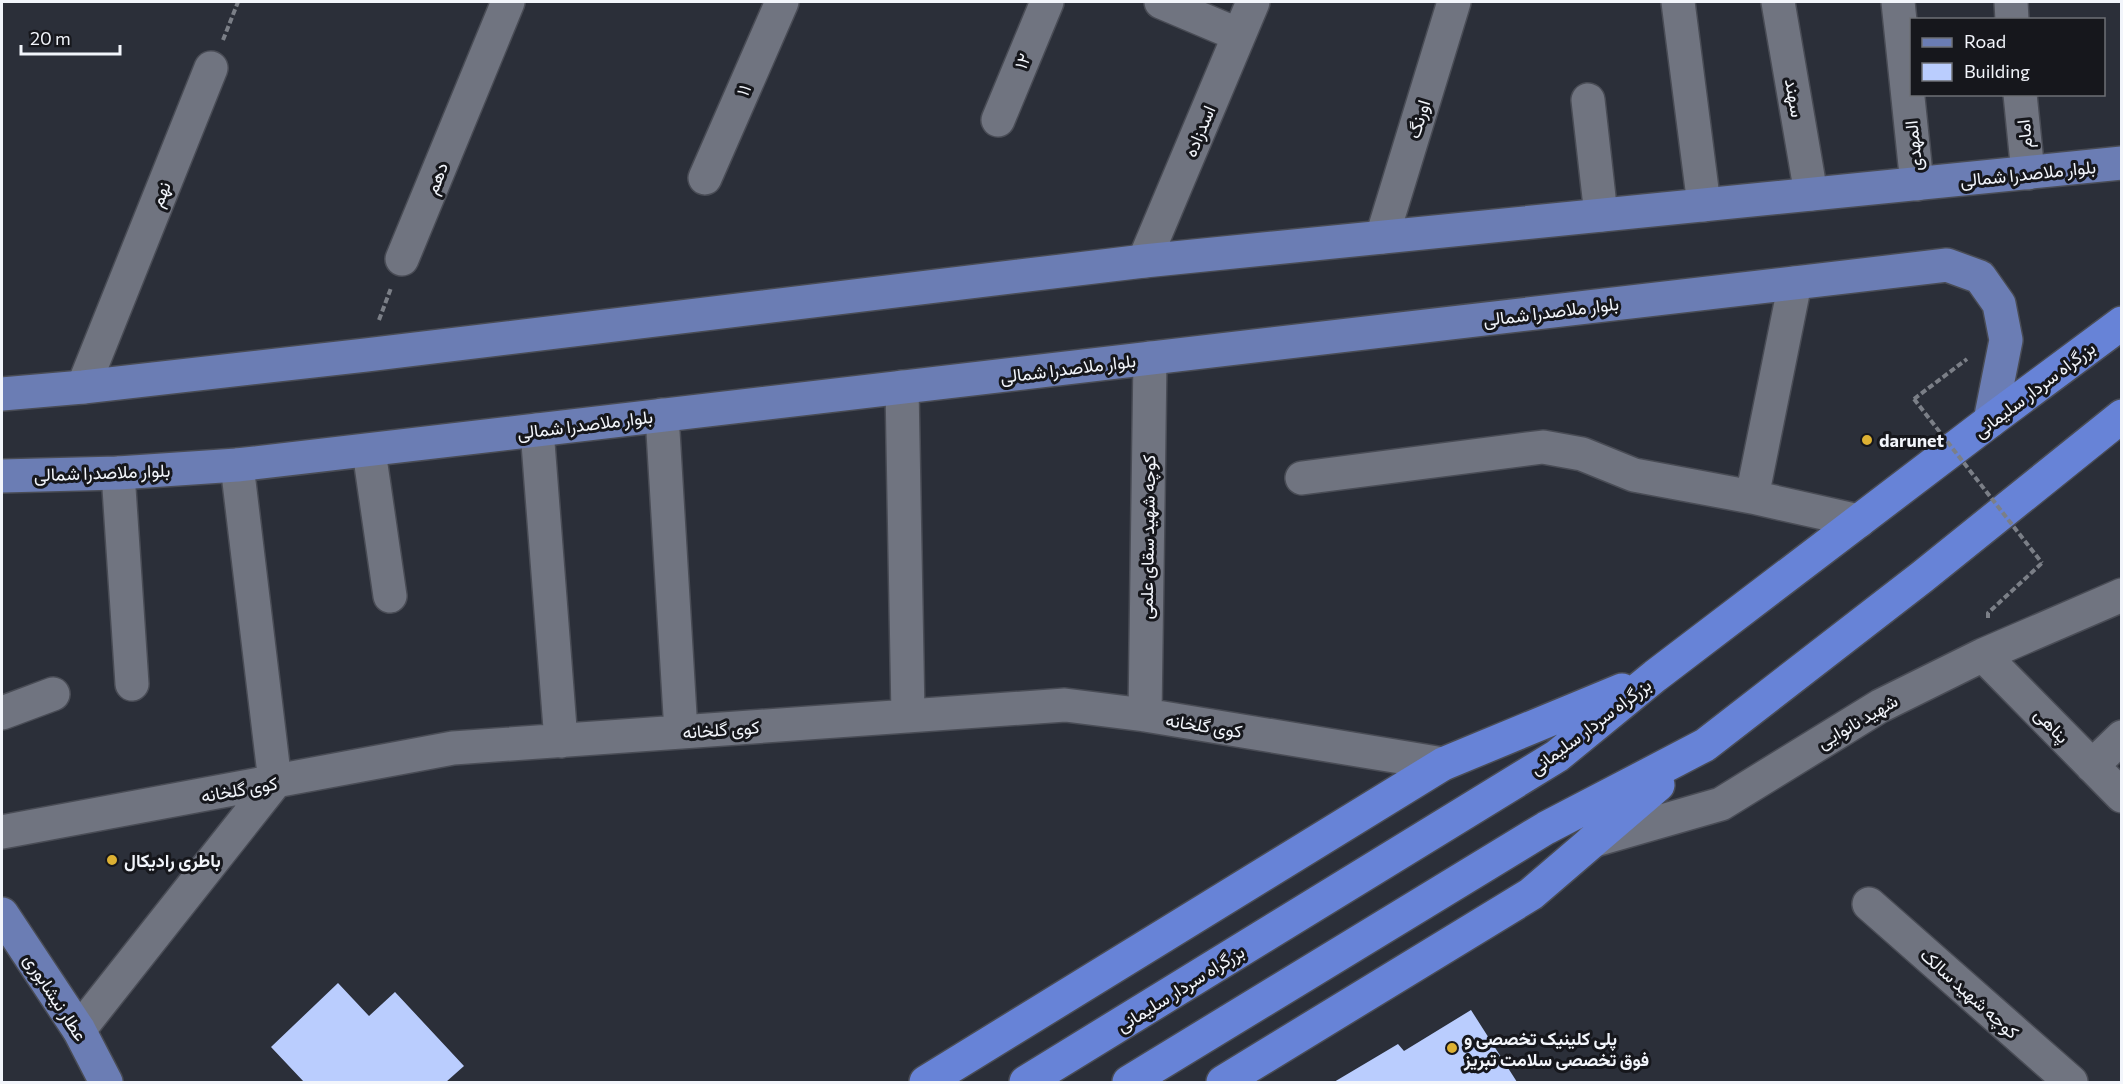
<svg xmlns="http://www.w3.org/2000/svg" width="2123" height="1084" viewBox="0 0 2123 1084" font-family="Commissioner,Vazirmatn,sans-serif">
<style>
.building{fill:#bacdfe}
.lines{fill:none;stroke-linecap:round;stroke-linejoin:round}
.minor-casing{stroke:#494c55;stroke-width:36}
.major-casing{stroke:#494c55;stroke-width:36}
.highway-casing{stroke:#494c55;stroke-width:36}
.path{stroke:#7b7f87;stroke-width:4;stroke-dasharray:6 3;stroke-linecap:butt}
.minor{stroke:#707480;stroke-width:33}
.major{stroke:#6b7db4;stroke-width:33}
.highway{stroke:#6783d7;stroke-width:33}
.path-bridge{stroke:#7b7f87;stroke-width:4;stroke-dasharray:6 3;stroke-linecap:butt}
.poi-dot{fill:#ddb133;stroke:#16171c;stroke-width:2}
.labels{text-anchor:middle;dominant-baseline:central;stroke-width:6;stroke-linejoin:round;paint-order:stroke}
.street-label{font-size:18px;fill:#f2f5fb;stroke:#16171c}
.poi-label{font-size:18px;font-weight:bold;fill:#f2f5fb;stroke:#16171c;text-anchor:start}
</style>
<rect width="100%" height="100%" fill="#2b2f39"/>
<path class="building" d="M338,983L369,1016L395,992L464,1066L446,1082H304L271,1047Z
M1471,1010L1517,1082H1334L1398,1044L1404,1051Z"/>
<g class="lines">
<g class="minor-casing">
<path id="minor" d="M1161,2L1239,35
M1678,2L1704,205
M1778,2L1811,194
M1898,2L1917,184
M2011,2L2012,20
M2020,94L2028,173
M1588,100L1601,215
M998,120L1047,2
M705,178L782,2
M1382,237L1454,2
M402,259L508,2
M1144,261L1253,2
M83,387L211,68
M902,387L908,716
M662,415L681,732
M537,430L561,741
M369,451L390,596
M118,473L132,684
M1302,478L1543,447L1582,454L1634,475L1752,497L1859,521
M1752,497L1795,283
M1983,655L2122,796
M2,713L53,694
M1145,715L1150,358
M2092,766L2122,737
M2,832L453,748L1065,705L1145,715L1443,764
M1592,841L1721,804L1880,706L1983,655L2122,595
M1869,904L2071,1082
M79,1030L275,782L237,465"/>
</g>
<g class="major-casing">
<path id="major" d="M2,394L83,387L366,355L1144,261L2122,163
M2,476L118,473L237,465L1947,265L1980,277L1999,304L2006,340L1990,421
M2,914L79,1030L106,1082"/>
</g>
<g class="highway-casing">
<path id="highway" d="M926,1082L1443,764L1622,690
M1026,1082L1557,756L1655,676L1990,421L2122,323
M1129,1082L1546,828L1705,745L1922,577L2122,416
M1223,1082L1531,894L1658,785"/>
</g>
<path class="path" d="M223,40L238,2
M379,320L391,288
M1914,399L1967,359
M1988,618V613L2042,563"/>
<use href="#minor" class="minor"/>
<use href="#major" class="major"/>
<use href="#highway" class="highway"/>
<path class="path-bridge" d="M1914,399L2042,563"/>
</g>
<g class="poi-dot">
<circle cx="1867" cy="440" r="6"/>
<circle cx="112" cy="860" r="6"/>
<circle cx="1452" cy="1048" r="6"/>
</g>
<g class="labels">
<g class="street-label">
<text transform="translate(1022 61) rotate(-68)">۱۲</text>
<text transform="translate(743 90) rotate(-67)">۱۱</text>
<text transform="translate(1795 98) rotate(80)">سهند</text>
<text transform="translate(1418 119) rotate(-73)">اورنگ</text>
<text transform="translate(1199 131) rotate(-67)">اسدزاده</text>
<text transform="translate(2024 134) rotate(-96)">امام</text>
<text transform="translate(1913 146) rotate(-96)">المهدی</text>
<text transform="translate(2028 173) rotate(-6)">بلوار ملاصدرا شمالی</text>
<text transform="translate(436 178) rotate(-68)">دهم</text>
<text transform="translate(160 194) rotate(-68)">نهم</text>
<text transform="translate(1551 311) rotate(-7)">بلوار ملاصدرا شمالی</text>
<text transform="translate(1068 368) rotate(-7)">بلوار ملاصدرا شمالی</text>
<text transform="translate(2034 389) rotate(-37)">بزرگراه سردار سلیمانی</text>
<text transform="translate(585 424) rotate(-7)">بلوار ملاصدرا شمالی</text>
<text transform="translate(102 472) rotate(-2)">بلوار ملاصدرا شمالی</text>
<text transform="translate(1147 537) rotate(-89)">کوچه شهید سقای علمی</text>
<text transform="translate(1857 721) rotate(-30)">شهید نانوایی</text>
<text transform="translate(1204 725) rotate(9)">کوی گلخانه</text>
<text transform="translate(2052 725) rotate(46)">پناهی</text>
<text transform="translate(1590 726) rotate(-37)">بزرگراه سردار سلیمانی</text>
<text transform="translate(721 729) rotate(-4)">کوی گلخانه</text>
<text transform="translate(239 789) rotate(-10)">کوی گلخانه</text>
<text transform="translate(1180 988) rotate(-32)">بزرگراه سردار سلیمانی</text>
<text transform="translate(1970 993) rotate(42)">کوچه شهید سالک</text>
<text transform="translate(56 997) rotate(57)">عطار نیشابوری</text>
</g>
<g class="poi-label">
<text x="1879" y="440">darunet</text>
<text x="124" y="860">باطری رادیکال</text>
<text x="1464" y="1038">پلی کلینیک تخصصی و<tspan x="1464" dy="21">فوق تخصصی سلامت تبریز</tspan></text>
</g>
</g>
<rect width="2123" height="1084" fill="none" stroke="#f2f5fb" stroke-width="6"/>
<rect x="1910" y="18" width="195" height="78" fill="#16171c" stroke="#6e7075" stroke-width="1.5"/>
<rect x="1922" y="38" width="30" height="9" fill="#6b7db4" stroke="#6e7075" stroke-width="1.5"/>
<text x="1964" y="48" font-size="18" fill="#f2f5fb">Road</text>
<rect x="1922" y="63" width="30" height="18" fill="#bacdfe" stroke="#6e7075" stroke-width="1.5"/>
<text x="1964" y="78" font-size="18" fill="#f2f5fb">Building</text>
<path d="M21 45v9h99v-9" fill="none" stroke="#f2f5fb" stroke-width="3"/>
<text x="30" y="45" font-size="18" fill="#f2f5fb" stroke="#16171c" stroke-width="4.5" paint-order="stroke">20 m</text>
</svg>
